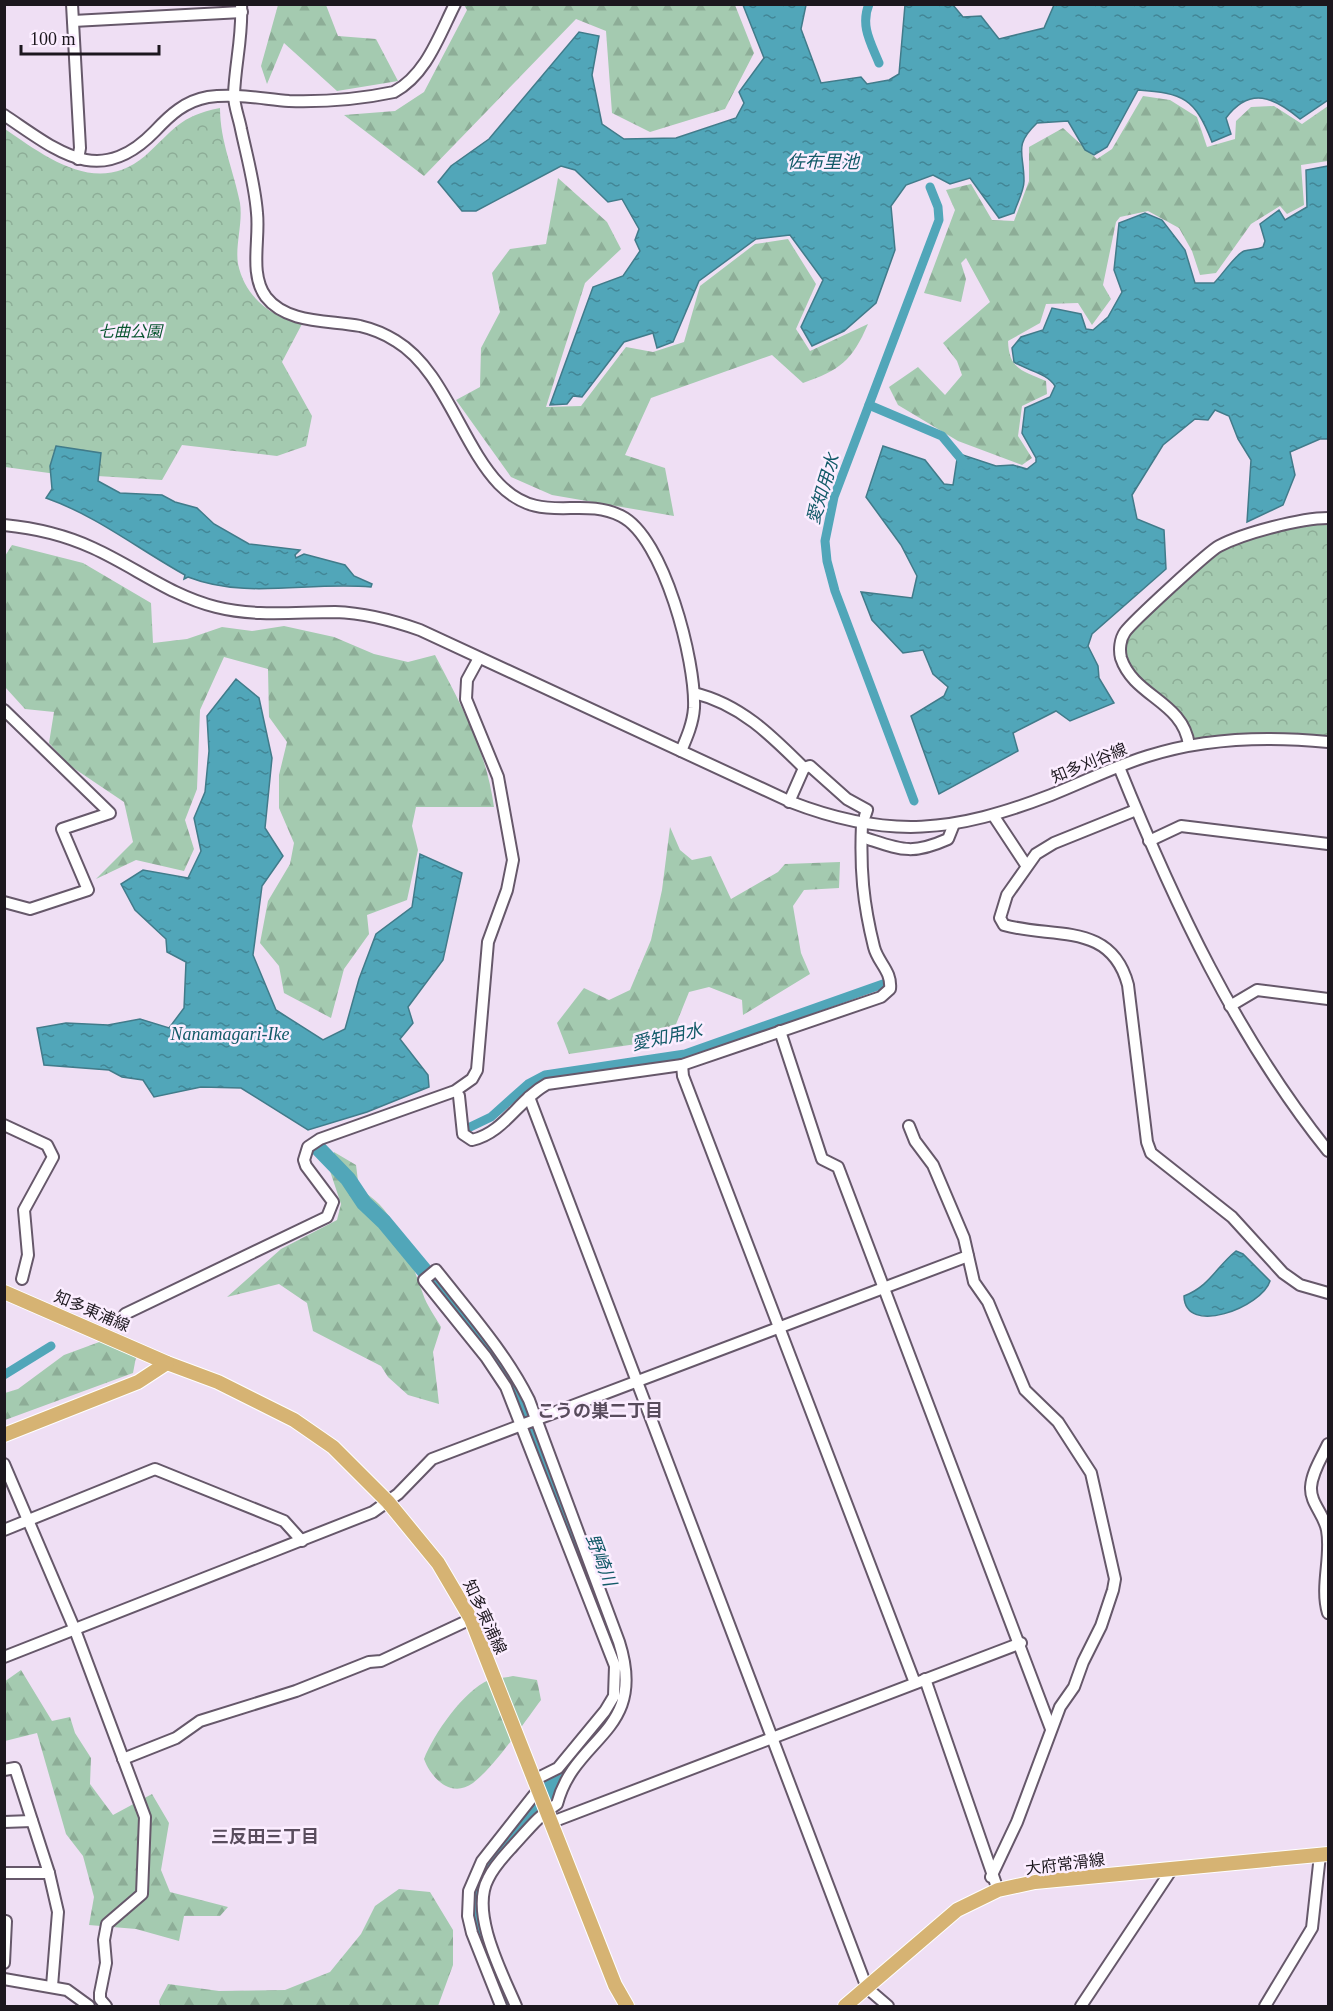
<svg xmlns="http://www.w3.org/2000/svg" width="1333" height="2011" viewBox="0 0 1333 2011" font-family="'Times New Roman','Noto Sans JP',serif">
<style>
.forest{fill:url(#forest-firs)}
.park{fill:url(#park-crowns)}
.water{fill:url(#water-ripples);stroke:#417b8a;stroke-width:1.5}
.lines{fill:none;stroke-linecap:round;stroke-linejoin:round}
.canal{stroke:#51a6b9;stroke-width:9}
.river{stroke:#51a6b9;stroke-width:16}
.minor-casing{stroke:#66586a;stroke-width:14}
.major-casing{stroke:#fff;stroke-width:16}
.minor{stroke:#fff;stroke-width:10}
.major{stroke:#d6b373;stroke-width:14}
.labels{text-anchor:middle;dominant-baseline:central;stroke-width:5;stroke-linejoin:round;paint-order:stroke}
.park-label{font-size:16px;font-style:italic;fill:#095530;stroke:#fbedff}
.street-label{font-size:16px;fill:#1c171e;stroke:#fbedff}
.water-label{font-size:18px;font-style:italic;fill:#125a68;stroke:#fbedff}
.neighbourhood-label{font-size:18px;font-weight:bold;fill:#594c5d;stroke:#fbedff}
</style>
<defs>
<pattern id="forest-firs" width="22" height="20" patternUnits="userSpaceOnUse" patternTransform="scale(1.5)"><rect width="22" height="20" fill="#a4cab0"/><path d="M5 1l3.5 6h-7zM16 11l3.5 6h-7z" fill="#8dad97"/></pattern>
<pattern id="park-crowns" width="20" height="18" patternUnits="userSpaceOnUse" patternTransform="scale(1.5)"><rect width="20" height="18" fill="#a4cab0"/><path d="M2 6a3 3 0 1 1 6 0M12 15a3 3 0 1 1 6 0" fill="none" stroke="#8dad97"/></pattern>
<pattern id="water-ripples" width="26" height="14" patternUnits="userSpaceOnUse" patternTransform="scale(1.5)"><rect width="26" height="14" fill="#51a6b9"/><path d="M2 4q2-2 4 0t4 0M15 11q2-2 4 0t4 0" fill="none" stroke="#428696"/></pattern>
</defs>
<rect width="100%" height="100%" fill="#efdff4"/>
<g class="forest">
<polygon points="278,5 326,5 338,36 376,39 398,81 337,91 284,43 267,84 261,66"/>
<polygon points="464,5 735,5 754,53 725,109 650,132 612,113 606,31 576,19 424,176 344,115 395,111 424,92 467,10"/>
<path d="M1143,96L1170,100L1197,117L1207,147L1235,139L1236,121L1251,107L1274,106L1302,124L1328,106V161L1301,165L1304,205L1287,214L1280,206L1251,224L1216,273L1200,275L1192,251L1179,228L1148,211L1120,217L1116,222L1103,285L1111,299L1092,325L1078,303L1046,304L1040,323L1008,341C1009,369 1022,371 1046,381L1047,394L1022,406L1018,436L1032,458L1022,465L958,441L898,405L889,387L918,367L945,395L962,375L957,361L943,343L990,302L966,258L961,263L966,279L961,302L924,293L955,210L946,190L971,184L992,220L1014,221L1029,181V147L1063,128L1097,159L1112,149Z"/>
<path d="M558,178L607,222L621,249L585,283L546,407L581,406L626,347L653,352L684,342L700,286L755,244L788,239L816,284L796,329L810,351L868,324C852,361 840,370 803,383L772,355L651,398L625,455L665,468L674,516L552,495L511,477L456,400L480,387L481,348L500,312L492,273L510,249L546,244Z"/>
<path d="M12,545L83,563L151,603L153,643L187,639L222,627L252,631L284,626L334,637L374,654L408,662L435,655C461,705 486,749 494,807H416L412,826L418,850L407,900L367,915L369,934L344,969L331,1018L284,993L279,966L260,943L268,901L290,864L294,843L279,808V775L287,742L269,717L268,669L224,657L200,710L197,789L185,820L194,849L184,871L136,860L96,879L133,842L124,802L69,765L49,743L54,712L25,709L5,687V556Z"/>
<polygon points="670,827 680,850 692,860 711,856 731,899 778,872 785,864 840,862 839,888 804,890 793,906 801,953 810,974 743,1015 742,1000 709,987 689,992 670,1039 569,1054 557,1023 584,988 609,1000 630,990 651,940 662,890"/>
<path d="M334,1152L356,1165L359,1189C398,1210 408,1255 423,1294C427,1306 435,1316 441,1327L433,1352L439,1404L408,1395L388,1377L381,1366L313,1331L307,1303L279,1284L227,1297L281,1249L337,1220L341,1204L330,1171Z"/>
<polygon points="102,1341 136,1357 133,1373 5,1420 5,1393 18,1389 64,1355"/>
<polygon points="21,1670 52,1721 70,1717 75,1733 91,1758 90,1784 113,1815 152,1794 169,1823 161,1870 170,1892 228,1907 220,1916 184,1916 179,1941 136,1929 89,1925 94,1897 83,1856 66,1834 37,1733 5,1741 4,1682"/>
<path d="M513,1676L537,1680L541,1700C523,1724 496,1765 473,1783C451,1799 431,1778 424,1759C433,1735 464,1690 489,1680C496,1678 505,1678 513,1676Z"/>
<polygon points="399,1889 430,1892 453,1930 453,1965 438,2006 160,2006 159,2001 168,1984 219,1991 285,1990 330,1972 361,1934 375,1906"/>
</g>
<g class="park">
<path d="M220,108C220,142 234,171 240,203C243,223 235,245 238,264C245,297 271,317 302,324L282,362L312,416L306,446L277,456L182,445L162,480L49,473L5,467V129C46,157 97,197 145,156C174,130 179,116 220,108Z"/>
<polygon points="1328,518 1328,742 1189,745 1188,735 1130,674 1121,643 1217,546"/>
</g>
<g class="water">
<path d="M743,5H806L801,29L821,83L861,77L867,84L889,80L899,74L905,5H953L963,17L981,16L999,39L1044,28L1054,5H1328V100L1300,119C1274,97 1250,86 1226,118L1231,134L1212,142C1195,98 1183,93 1138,90L1107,147L1094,155L1085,150L1068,121L1037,123C1013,146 1024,152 1024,181C1024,191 1017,203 1014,213L999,218L970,178L950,184L933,175L906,185L891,206L895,250L876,303L844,331L812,346L801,327L823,280L790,235L756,239L699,281L673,342L657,348L653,333L624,342L582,397L573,396L567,404L550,405L593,287L623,276L640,251L635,240L639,229L622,199L608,202L575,170L561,166L476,211H462L438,182L451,166L489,139L579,32L599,36L592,75L602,124L624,139L676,138L736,118L744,103L739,92L764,58Z"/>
<path d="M1328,166V439H1320L1290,452L1295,475L1283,505L1247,522L1251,460L1238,439L1229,416L1215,410L1208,420L1195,419L1163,445L1132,495L1137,519L1164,530L1166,569L1092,634L1088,646L1098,666L1099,678L1114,703L1070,721L1056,711L1013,733L1018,751L939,794L911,716L944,696L948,687L933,674L923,650L903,653L872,620L861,592L912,598L917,576L901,545L866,497L883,446L925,460L944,484L953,485L957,459L963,455L996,466L1013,465L1027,469L1036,462V458L1022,433L1025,408L1050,397L1055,386C1047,373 1028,371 1014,362L1012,348L1021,337L1043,330L1052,308L1081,314L1086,329L1093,330L1108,317L1122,292L1114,270L1119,223L1145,213L1162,220L1185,250L1195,283H1214C1222,275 1236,254 1244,251C1251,249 1257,250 1263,247L1265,241L1260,224L1279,210L1285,220L1307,207L1306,170Z"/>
<path d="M56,446L101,453L98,481L120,493L162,495L175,502L197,508L214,524L249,544L300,550L295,555L296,558L304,554L345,565L354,576L372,584L371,587C309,581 247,600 188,577L184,579L185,575C138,549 97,516 46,498L52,489L50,466Z"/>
<polygon points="236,679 259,698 272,758 265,828 283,856 262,886 253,955 276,1010 323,1040 345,1029 359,979 376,934 412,907 420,854 462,873 443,960 408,1007 413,1023 400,1039 428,1075 429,1087 367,1112 308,1130 241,1088 201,1087 154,1097 143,1080 122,1077 109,1070 44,1065 37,1028 66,1023 108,1025 140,1019 169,1028 184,1008 186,962 167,952 166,939 135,910 121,884 143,870 188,878 201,851 194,818 205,792 209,751 207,716"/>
<path d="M1236,1251L1243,1254L1270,1281C1262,1307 1185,1337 1184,1296C1210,1286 1216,1267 1236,1251Z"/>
</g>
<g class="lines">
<g class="canal">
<path d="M869,4C860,26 871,43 879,63"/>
<polyline points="869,405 942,436 967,466"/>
<polyline points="914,801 835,591 827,561 825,541 834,497 939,220 938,207 930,187"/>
<polyline points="466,1129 491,1117 528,1084 545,1075 685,1054 883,984"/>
<polyline points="4,1375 51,1346"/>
</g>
<path class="river" d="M319,1149L348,1179L364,1203L384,1222L471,1327L502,1367L520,1400L623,1674L619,1701L611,1714L487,1865C459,1911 491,1962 508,2006"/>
<defs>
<g id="minor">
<polyline points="72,4 80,148 78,159"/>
<path d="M241,4C243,35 235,64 234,95C234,106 239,118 241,129C247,157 255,185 257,213C260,240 249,274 266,297C287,324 329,320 360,326C373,329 385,334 396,341C444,370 461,444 499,484C541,527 579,495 621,516C664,537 696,662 694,708C693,723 687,737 681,751"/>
<polyline points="73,21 242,12"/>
<path d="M4,115C58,151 99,189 155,131C170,115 185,101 208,97C234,93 263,99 289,101C324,102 361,99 394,92C426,75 439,36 455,4"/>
<path d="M4,525C35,528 65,535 93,548C135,567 171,596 216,607C255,617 295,612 335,612C364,613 392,620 420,630L791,802C889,840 955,832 1051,795C1084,782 1115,766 1148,756C1207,737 1268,736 1328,742"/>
<path d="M694,693C740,704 771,735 804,768L810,766L847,799L867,810L865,816"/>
<polyline points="4,710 110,813 62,829 88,890 30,909 4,902"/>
<path d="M1189,745C1183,701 1134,697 1121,658C1119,650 1120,639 1125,632C1132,622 1209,551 1219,546C1244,533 1301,518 1328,518"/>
<path d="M1119,767C1174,903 1236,1036 1328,1151"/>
<polyline points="789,802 804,768"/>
<path d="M1136,810L1054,843L1036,854L1007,895L1000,918L1004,925C1053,939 1111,921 1128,985L1147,1142L1151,1153L1232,1217L1283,1273L1300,1285L1328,1293"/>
<polyline points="993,815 1026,865"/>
<path d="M862,837C900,849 910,856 948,839L954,824"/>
<polyline points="1149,841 1181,826 1328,844"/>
<polyline points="1230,1006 1257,990 1328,999"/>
<polyline points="780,1031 822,1159 838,1167 1051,1729"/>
<polyline points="682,1065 683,1076 915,1683"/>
<path d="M459,1096L463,1134L472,1140C504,1133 519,1099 547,1084L682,1065L881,997L890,989C892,971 878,963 874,947C863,903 860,869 862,824"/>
<polyline points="529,1097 867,1988 888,2006"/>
<polyline points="4,1125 47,1145 53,1157 24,1210 28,1255 22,1279"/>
<polyline points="909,1126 915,1141 933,1165 964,1238 974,1282 988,1302 1025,1390 1058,1422 1091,1473 1115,1579 1113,1590 1101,1626 1083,1662 1074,1687 1060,1707 1017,1822 991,1877"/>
<polyline points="125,1314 327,1217 333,1202 306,1166 304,1160 308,1147 320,1139 455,1091 472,1079 477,1070 488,942 507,890 513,860 498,777 466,699 467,680 479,658"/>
<path d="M1328,1444C1322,1457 1312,1472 1311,1487C1310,1503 1324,1514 1327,1530C1332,1557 1320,1586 1328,1613"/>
<polyline points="4,1464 75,1630 145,1817 142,1894 107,1924 104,1940 106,1963 100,1993 100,1999 106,2006"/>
<polyline points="4,1530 155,1469 284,1521 302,1541"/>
<polyline points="4,1657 373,1512 398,1494 432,1459 968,1256"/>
<polyline points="925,1679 998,1890"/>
<polyline points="123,1759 176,1738 200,1721 296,1691 369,1662 381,1661 471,1619"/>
<polyline points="4,1770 15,1768 49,1873 58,1912 52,1986"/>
<polyline points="4,1822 32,1821"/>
<polyline points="552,1822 1021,1643"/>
<polyline points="4,1873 49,1873"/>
<polyline points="4,1963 6,1921"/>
<polyline points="4,1979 67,1990 89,2006"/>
<polyline points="501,2006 472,1933 468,1916 469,1891 482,1861 538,1790"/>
<path d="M516,2006C502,1973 470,1913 488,1879C494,1866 504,1856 513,1846C527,1831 539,1815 557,1804C575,1735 648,1733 619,1642L529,1400C505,1352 469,1312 436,1270L424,1280L486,1357L506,1387L615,1666L614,1696L605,1711L558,1768L534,1780"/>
<polyline points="1081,2006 1172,1869"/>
<polyline points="1265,2006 1312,1928 1320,1855"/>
</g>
<g id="major">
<polyline points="4,1292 167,1363 218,1382 294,1420 333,1447 388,1502 438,1563 471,1619 615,1985 627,2006"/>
<polyline points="4,1435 138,1382 167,1363"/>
<polyline points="845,2006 957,1910 998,1890 1035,1882 1328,1854"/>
</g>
</defs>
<use href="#minor" class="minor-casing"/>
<use href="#major" class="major-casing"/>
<use href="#minor" class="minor"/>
<use href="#major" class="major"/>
</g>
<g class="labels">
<g class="park-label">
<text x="130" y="331">七曲公園</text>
</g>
<g class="street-label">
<text transform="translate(1089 763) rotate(-22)">知多刈谷線</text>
<text transform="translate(92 1311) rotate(23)">知多東浦線</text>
<text transform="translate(485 1617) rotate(65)">知多東浦線</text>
<text transform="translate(1065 1864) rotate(-7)">大府常滑線</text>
</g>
<g class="water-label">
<text x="823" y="162">佐布里池</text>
<text transform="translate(823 489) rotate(-73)">愛知用水</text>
<text x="230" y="1034">Nanamagari-Ike</text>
<text transform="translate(667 1037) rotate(-12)">愛知用水</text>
<text transform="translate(601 1560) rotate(69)">野崎川</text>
</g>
<g class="neighbourhood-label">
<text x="600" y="1411">こうの巣二丁目</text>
<text x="265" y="1837">三反田三丁目</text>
</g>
</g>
<rect width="1333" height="2011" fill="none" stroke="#1c171e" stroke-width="12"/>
<path d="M21 45v9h138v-9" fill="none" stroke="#1c171e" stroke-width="3"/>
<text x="30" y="45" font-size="18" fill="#1c171e" stroke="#fbedff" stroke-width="4.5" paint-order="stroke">100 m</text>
</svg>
